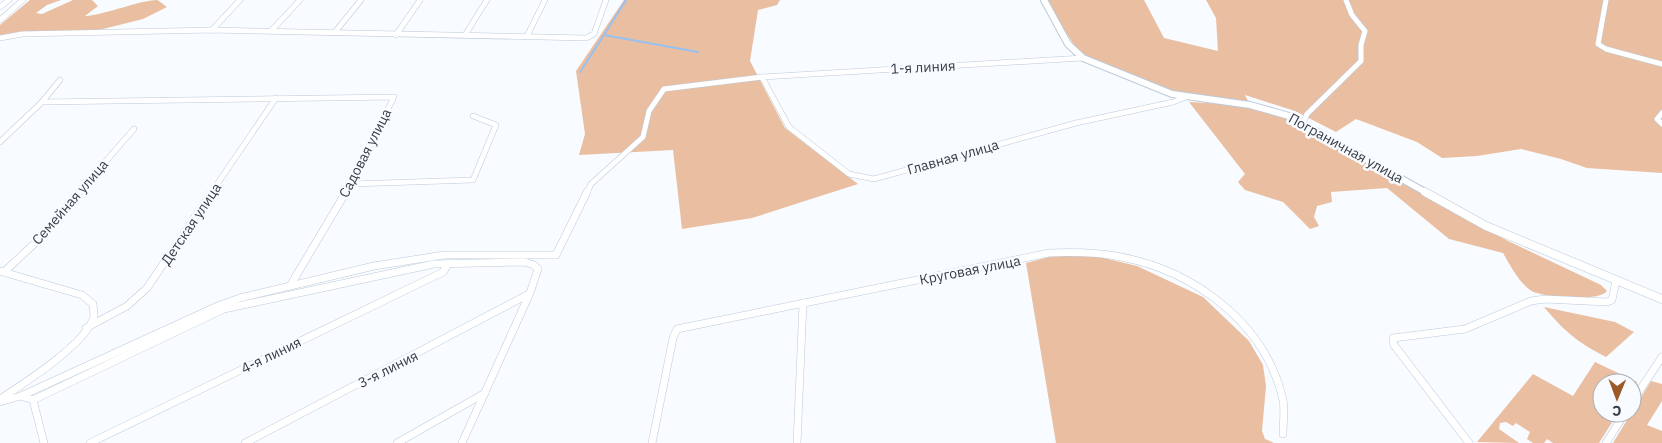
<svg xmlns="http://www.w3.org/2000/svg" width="1662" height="443" viewBox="0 0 1662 443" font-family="'IBM Plex Sans',sans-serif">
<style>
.green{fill:#eabea0}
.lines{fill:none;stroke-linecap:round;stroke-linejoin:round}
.stream{stroke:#98c0f1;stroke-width:2}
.minor-far1-casing{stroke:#bccada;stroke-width:6}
.minor-casing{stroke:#bccada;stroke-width:8}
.tertiary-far1-casing{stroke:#bccada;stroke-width:8}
.tertiary-casing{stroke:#bccada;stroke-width:9}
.minor-far1{stroke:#fff;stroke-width:5}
.minor{stroke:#fff;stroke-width:7}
.tertiary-far1{stroke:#fff;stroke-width:6}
.tertiary{stroke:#fff;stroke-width:8}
.labels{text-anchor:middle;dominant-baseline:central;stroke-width:5;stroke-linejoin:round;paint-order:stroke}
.street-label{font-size:14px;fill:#373d44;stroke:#f8fbff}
</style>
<rect width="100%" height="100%" fill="#f8fbff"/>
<g class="green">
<path d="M30,0H61L47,5L36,13L42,14L73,0H92L98,6L85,16C105,15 140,0 157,0C160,1 164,5 167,7L143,19L99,30L0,37V25Z"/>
<polygon points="624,0 780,0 777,5 758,10 750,61 785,128 858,184 752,218 682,229 673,150 579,155 585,134 576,71"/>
<polygon points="1044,0 1144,0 1164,38 1218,51 1216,18 1206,0 1662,0 1662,173 1587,168 1561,159 1521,149 1477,156 1442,158 1417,142 1356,119 1336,132 1295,111 1245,95 1250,105 1186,97 1083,58"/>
<path d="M1189,102L1242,105L1283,117L1508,241L1601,285L1607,291C1600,302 1541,298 1530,290C1518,281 1510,265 1503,253L1449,239L1387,188L1331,192L1332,202L1317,206L1314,217L1319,226L1310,229L1283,202L1245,190L1238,182L1245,174Z"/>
<polygon points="1087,254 1137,266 1203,297 1249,341 1263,365 1266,386 1262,431 1265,439 1274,443 1056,443 1026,263 1053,256"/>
<path d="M1544,307L1615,322L1634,332L1606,357C1577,342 1565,332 1544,307Z"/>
<polygon points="1595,362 1637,382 1632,391 1632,383 1602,383 1602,413 1618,413 1599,443 1553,443 1547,439 1544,443 1533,443 1527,439 1530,432 1516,423 1513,426 1506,422 1500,423 1499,429 1519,443 1477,442 1533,374 1573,396"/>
<polygon points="1651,381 1662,384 1662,401 1647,425 1662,431 1662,443 1613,443"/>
</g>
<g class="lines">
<g class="stream">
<polyline points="626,0 604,35 698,52"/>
<polyline points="580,72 604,35"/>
</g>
<defs>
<g id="minor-far1">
<polyline points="1606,0 1598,44 1606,49 1662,64"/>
<polyline points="0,7 9,0"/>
<polyline points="0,20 23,0"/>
<polyline points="212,30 240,0"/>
<polyline points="271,31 300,0"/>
<polyline points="335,32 361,0"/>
<polyline points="396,35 420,0"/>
<polyline points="465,35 487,0"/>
<polyline points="527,36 545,0"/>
<polyline points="0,38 22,34 212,30 586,38 594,34 606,0"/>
<polyline points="762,77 789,127 849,174 874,179 1076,123 1173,102 1186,97"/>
<polyline points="42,102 394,97 346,193"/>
<polyline points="1662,113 1657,119 1662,124"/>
<polyline points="1303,123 1307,114 1361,61 1361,45 1365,31 1352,15 1346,0"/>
<polyline points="0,142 42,102 60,80"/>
<polyline points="351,184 473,180 496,125 473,116"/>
<polyline points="78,193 134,129"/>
<polyline points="211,193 276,98"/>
<polyline points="587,193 591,184 643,137 649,111 664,89 762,77 1083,58"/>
</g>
<g id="minor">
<path d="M0,271L82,295L93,304C93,307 94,312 94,316C88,343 23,384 0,399"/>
<polyline points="4,272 34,244 79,192"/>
<polyline points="290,286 346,192"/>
<polyline points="86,328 127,306 147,288 212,192"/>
<polyline points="21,396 33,400 44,443"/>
<polyline points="33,400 224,309 434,264 525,262 534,265 538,269 530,293 462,443"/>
<polyline points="0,402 21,396 220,305 240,298 374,266 444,255 556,255 587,192"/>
<polyline points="1632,402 1662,357"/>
<polyline points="90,443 443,272 449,263"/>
<polyline points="245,443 529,294"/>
<polyline points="397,443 485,393"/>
<path d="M652,443L673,338L677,329L1049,253C1073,252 1097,252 1121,257C1195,271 1266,324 1283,400C1285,411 1283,423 1283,434"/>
<polyline points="797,443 803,303"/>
<polyline points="1469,443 1394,345 1393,338 1465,329 1531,301 1545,299 1607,302 1612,300 1616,281"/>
<polyline points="1606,443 1625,413"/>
</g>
<polyline id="tertiary-far1" points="1044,0 1068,44 1083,58 1172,94 1250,105 1289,116 1427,193"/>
<polyline id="tertiary" points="1425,192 1486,226 1662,299"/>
</defs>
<use href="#minor-far1" class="minor-far1-casing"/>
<use href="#minor" class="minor-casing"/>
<use href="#tertiary-far1" class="tertiary-far1-casing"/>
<use href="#tertiary" class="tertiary-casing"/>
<use href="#minor-far1" class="minor-far1"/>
<use href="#minor" class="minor"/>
<use href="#tertiary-far1" class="tertiary-far1"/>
<use href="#tertiary" class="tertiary"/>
</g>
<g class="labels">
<g class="street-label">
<text transform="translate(923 67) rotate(-3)">1-я линия</text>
<text transform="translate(1346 148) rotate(29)">Пограничная улица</text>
<text transform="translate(365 153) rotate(-63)">Садовая улица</text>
<text transform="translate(953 157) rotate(-16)">Главная улица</text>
<text transform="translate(70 202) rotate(-49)">Семейная улица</text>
<text transform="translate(191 224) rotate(-56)">Детская улица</text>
<text transform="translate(970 270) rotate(-11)">Круговая улица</text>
<text transform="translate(271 355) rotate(-26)">4-я линия</text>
<text transform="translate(388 369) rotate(-27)">3-я линия</text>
</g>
</g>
<g transform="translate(1617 398) rotate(181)"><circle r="24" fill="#f8fbff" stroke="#abafb4"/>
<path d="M0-4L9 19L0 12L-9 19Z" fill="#9c5a27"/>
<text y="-8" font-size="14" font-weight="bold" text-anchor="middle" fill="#373d44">С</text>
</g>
</svg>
